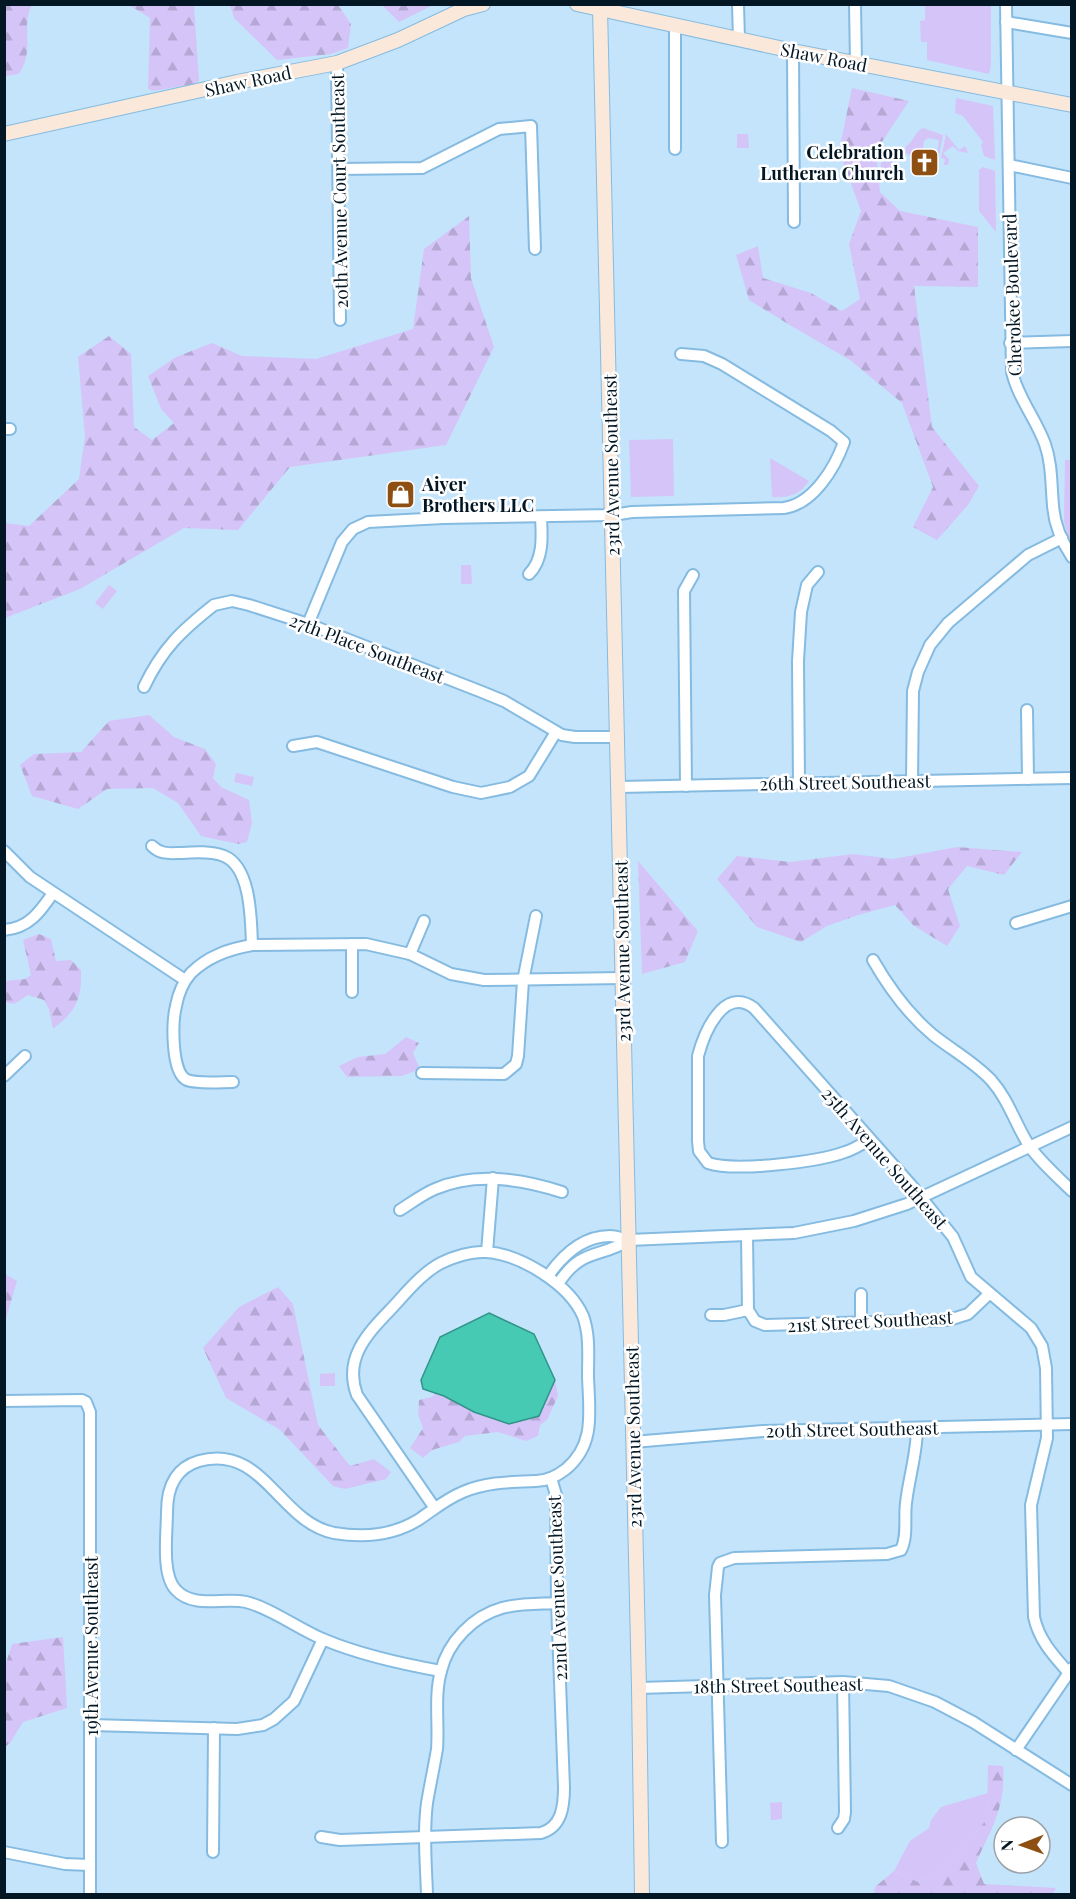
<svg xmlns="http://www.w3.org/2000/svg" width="1076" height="1899" viewBox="0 0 1076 1899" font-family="'Playfair Display',serif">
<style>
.green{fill:#d5c4f8}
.forest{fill:url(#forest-firs)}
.water{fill:#46cab4;stroke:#329488;stroke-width:1.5}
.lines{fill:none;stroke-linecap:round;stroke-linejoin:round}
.street-casing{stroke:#85bbe1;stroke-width:14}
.secondary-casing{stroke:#85bbe1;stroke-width:16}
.street{stroke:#fff;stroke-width:10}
.secondary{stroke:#fae8da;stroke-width:14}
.labels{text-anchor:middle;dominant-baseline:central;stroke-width:5;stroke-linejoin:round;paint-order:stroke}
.street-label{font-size:18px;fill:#021623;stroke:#fff}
.poi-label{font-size:18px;font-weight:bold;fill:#021623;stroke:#fff;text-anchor:end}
</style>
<defs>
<pattern id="forest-firs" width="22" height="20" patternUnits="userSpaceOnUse" patternTransform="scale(1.5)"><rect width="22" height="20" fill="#d5c4f8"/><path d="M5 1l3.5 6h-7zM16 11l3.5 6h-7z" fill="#b5a8d4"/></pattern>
</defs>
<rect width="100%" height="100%" fill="#c4e4fc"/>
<g class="green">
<polygon points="925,5 991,5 991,65 989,74 927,60 927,42 921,42 920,21 925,20"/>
<polygon points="956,98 993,106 995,160 984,156 981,145 983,142 963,116 955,113"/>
<path d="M923,128L943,135L939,156L937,155L939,140L928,138L924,141L922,152L916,151L913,157L905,153L906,146C914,142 914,132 923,128Z"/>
<polygon points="737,134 748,134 749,148 737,148"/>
<polygon points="946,134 959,150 965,146 968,153 958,151 953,146 943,153 949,159 948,165 944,165 945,159 941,158"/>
<polygon points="881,162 893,162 892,182 880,181"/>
<polygon points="983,167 995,171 996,232 979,211 979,170"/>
<polygon points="673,439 674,496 631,497 629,440"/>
<path d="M770,458L809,481C800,495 788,498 772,497Z"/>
<polygon points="1065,460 1071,460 1071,544 1064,522"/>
<polygon points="461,565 471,565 472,584 461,584"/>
<polygon points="109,585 117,591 103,609 95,603"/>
<polygon points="236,773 254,777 252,786 234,782"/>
<polygon points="335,1373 335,1386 320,1386 320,1374"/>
<polygon points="988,1793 987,1819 944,1870 918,1882 894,1871 910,1841 929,1828 931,1820 941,1807"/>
<polygon points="782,1802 782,1819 771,1820 770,1803"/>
</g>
<g class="forest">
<path d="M4,5H32C20,25 36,49 19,74L6,76Z"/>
<polygon points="129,5 194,5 199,81 194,84 153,91 148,89 150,18"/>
<polygon points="230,5 338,5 351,24 348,48 331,54 277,60 234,18"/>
<polygon points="382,5 433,5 399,22"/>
<polygon points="852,88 909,101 876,151 880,192 900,211 978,227 978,287 914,286 932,427 979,486 968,505 937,540 913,527 933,487 902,403 850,360 793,327 749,300 736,255 758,246 763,278 811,293 842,311 860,299 849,244 861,211 839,151"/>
<polygon points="469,216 471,278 494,347 446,445 290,467 238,530 184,528 80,589 5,618 5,523 29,526 79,479 85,436 78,357 109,336 131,354 134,427 152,440 174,423 161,409 148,376 176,357 212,343 242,356 316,359 413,329 424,249"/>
<polygon points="149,715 174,737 205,749 216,764 213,778 221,787 249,800 252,823 247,842 238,844 201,836 178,803 153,788 107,789 78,809 32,796 20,765 34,754 81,752 109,721"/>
<polygon points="957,847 1022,852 1004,875 967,866 948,889 960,926 947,946 913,925 895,905 858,915 827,926 801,942 757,927 717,879 737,856 790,862 853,854 893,859"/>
<polygon points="638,861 698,931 685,962 642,974"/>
<path d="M39,934L51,939L56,961L71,960L81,970C82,1000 76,1011 53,1029L49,1009L44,1000L28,995L14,1004L5,1002V981L25,979L31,975L23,940Z"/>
<polygon points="406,1037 419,1043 413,1053 420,1069 402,1076 347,1077 339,1066 358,1057 385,1054"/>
<polygon points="5,1274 17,1281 5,1322"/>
<polygon points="278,1287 293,1304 318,1425 350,1466 374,1459 391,1472 386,1479 345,1489 333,1486 280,1430 226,1398 203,1348 239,1307"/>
<polygon points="555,1380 558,1396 547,1420 540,1425 538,1436 526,1441 498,1432 465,1436 459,1442 432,1450 423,1458 410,1448 423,1428 418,1415 419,1400 432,1397 435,1393 539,1416"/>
<polygon points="63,1637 67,1708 23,1722 10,1743 5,1747 5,1666 12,1644"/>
<path d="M988,1765L1003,1766C1006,1807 992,1827 976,1863L984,1884L1056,1888L1053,1894H874L875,1887L894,1871L918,1882L944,1870L987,1819Z"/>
</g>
<polygon class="water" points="489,1313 534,1334 555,1380 539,1416 509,1424 474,1412 444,1396 423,1389 421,1380 440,1337"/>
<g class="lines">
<defs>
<g id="street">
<polyline points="738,4 739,40"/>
<polyline points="855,4 856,64"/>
<path d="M1006,4L1012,372C1018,398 1036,419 1045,444C1052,464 1051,484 1053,505C1054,523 1062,542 1072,557"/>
<polyline points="1006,22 1072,33"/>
<polyline points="675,26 675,149"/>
<polyline points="793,51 794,222"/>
<polyline points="337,63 340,320"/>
<polyline points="1009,165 1072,178"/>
<polyline points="339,169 422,168 499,129 531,126 535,249"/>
<polyline points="1010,343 1072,341"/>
<polyline points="4,429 10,429"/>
<path d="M529,574C544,559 542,536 541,517"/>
<path d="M308,624L342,542L353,529L368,522L443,518L613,515L632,512L784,508C813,504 835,468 844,442L831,431L722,364L704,356L681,354"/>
<path d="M144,687C162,649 181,631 214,605L232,601L249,605L308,624L482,692L504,701L562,735L575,737H618"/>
<polyline points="1027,710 1028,779"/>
<polyline points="293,746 317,742 453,787 481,793 510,787 529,776 556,732"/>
<polyline points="912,781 913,691 918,672 930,645 948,623 1028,555 1062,538"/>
<polyline points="799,783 798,661 801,612 807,585 818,572"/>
<polyline points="686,786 684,591 693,575"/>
<polyline points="619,787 1072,778"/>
<path d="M152,846C161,855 170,853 182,853C195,852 211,851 224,856C251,867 251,919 252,945"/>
<polyline points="4,851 30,877 185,980"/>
<polyline points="1016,923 1072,906"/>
<path d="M4,930C29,928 40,912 53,893"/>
<polyline points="410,954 424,921"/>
<path d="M873,960C889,988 908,1014 933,1035C952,1050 974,1062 991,1080C1008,1099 1015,1123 1028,1144C1039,1161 1057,1176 1072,1191"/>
<polyline points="352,992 352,944"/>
<polyline points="422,1073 504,1074 516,1064 518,1056 523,981 536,916"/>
<polyline points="4,1076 25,1056"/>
<path d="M233,1082C221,1082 196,1084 187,1080C171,1073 172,1022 176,1006C178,995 183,982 191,973C208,956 229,949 252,945L366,944L410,954L451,974L484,980L623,978"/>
<path d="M870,1139C862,1144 855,1149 845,1152C818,1162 735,1172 708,1163L699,1151L698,1141V1056C704,1033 724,985 754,1008L911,1185L953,1237L971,1277L1031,1328L1042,1346L1046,1368L1047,1438L1031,1505L1034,1617C1039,1640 1053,1655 1068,1672"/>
<path d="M400,1210C411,1203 423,1194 435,1189C476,1171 522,1179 562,1192"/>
<polyline points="747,1235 748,1310 755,1321 765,1325 949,1320 968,1314 989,1294"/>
<polyline points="487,1252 493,1178"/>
<path d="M548,1276C562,1256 583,1236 610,1236C616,1236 623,1239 629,1240L794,1233L854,1221L907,1204L1072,1127"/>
<path d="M558,1284C582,1247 599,1259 629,1240"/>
<polyline points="861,1294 861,1323"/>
<polyline points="711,1315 724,1315 748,1310"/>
<polyline points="4,1401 82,1400 86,1402 90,1412 90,1894"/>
<polyline points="633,1442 763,1431 1072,1424"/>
<path d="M434,1507L357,1395C343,1358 368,1333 392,1308C406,1293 422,1273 441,1263C453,1257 472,1251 486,1252C520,1254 569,1284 583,1316C590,1335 588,1356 588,1376C589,1411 596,1444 566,1469C557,1476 548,1481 536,1481C511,1482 486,1482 463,1492C446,1499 433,1510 418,1520C392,1536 364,1538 334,1533C279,1522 263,1443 199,1461C175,1468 167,1488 167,1512C167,1533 161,1575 176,1590C194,1609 223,1597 246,1602C271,1608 300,1630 325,1640C361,1655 402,1664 441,1671"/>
<polyline points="639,1688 843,1682 889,1686 935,1702 973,1722 1072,1785"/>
<polyline points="91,1725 237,1729 263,1725 274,1719 294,1701 323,1639"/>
<polyline points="1016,1750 1072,1668"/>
<polyline points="838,1828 844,1819 845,1812 843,1682"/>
<path d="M321,1837L340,1840L541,1833C562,1827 564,1806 564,1787L557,1603L556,1495L551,1478"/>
<path d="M722,1842L715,1595L718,1567L720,1563L734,1558L887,1554L901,1550C908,1536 904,1518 906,1503C909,1477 917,1453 917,1428"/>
<polyline points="4,1852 65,1864 89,1865"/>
<polyline points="213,1852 214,1728"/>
<path d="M427,1894C426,1864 423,1833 427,1803C430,1785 434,1767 437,1749C439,1723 434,1696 441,1671C448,1642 473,1616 502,1608C520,1603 539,1604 557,1603"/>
</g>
<g id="secondary">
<polyline points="577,4 793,51 1072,105"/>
<polyline points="600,8 639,1688 642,1894"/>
<polyline points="4,134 237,82 337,63 398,40 464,9 483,4"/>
</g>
</defs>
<use href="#street" class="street-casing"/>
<use href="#secondary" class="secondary-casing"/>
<use href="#street" class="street"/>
<use href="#secondary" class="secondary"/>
</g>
<defs>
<symbol id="church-square" viewBox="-11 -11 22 22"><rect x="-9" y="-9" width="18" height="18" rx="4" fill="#8d5012" stroke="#fff"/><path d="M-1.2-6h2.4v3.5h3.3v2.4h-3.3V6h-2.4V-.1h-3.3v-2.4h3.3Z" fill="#fff"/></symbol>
<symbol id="shop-square" viewBox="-11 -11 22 22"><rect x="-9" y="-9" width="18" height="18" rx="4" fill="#8d5012" stroke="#fff"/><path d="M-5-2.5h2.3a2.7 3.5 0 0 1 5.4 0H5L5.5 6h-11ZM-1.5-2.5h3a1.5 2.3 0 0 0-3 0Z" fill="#fff"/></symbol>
</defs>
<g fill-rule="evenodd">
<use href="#church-square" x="908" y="146" width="33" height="33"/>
<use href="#shop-square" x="384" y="478" width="33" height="33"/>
</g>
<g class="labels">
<g class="street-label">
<text transform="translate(824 57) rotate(11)">Shaw Road</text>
<text transform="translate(248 81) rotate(-12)">Shaw Road</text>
<text transform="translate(339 191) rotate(-91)">20th Avenue Court Southeast</text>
<text transform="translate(1012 295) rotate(-92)">Cherokee Boulevard</text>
<text transform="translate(611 465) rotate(-91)">23rd Avenue Southeast</text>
<text transform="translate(367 648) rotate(21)">27th Place Southeast</text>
<text transform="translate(845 782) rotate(-1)">26th Street Southeast</text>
<text transform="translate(622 951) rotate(-91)">23rd Avenue Southeast</text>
<text transform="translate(885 1158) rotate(49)">25th Avenue Southeast</text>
<text transform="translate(870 1321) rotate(-3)">21st Street Southeast</text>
<text transform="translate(852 1429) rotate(-1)">20th Street Southeast</text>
<text transform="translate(633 1437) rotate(-91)">23rd Avenue Southeast</text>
<text transform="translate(557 1588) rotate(-92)">22nd Avenue Southeast</text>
<text transform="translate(91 1646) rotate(-90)">19th Avenue Southeast</text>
<text transform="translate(778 1685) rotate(-1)">18th Street Southeast</text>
</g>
<g class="poi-label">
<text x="904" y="152">Celebration<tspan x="904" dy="21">Lutheran Church</tspan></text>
<text x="422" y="484" text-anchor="start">Aiyer<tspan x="422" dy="21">Brothers LLC</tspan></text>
</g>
</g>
<rect width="1076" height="1899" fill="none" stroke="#021623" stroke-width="12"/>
<g transform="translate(1022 1845) rotate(269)"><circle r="28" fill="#ffffff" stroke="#9aa2a7" stroke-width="1.5"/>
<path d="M0-4.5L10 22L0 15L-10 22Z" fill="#8d5012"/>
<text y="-9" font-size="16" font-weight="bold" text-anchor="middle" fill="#021623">N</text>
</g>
</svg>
